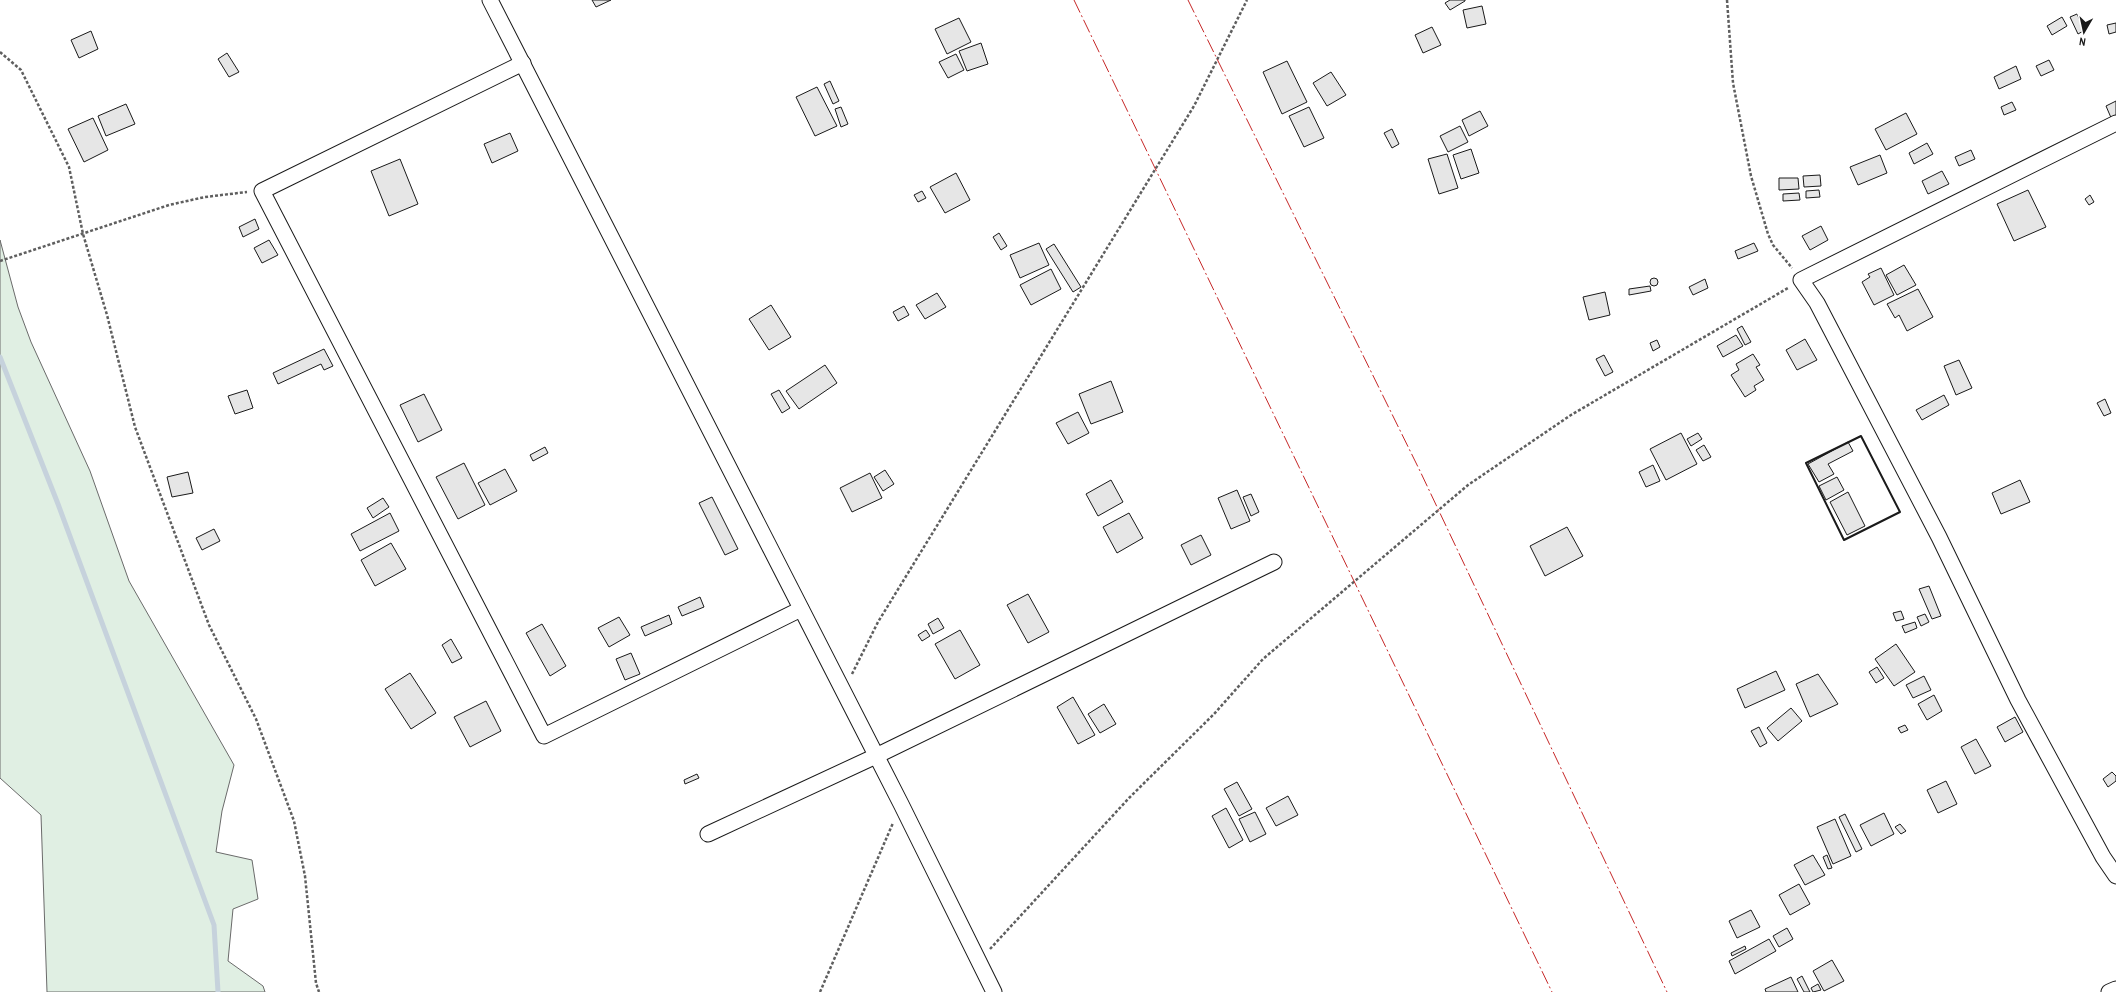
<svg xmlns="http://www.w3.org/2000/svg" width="2116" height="992" viewBox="0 0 2116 992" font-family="'Archivo Narrow',sans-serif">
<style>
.green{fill:#e0efe3;stroke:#6a6a6a}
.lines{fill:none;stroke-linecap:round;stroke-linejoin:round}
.stream{stroke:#c6d2dc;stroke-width:5}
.building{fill:#e6e6e6;stroke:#1a1a1a}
.minor-casing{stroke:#1a1a1a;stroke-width:17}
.path{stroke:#5f5f5f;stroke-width:2.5;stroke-dasharray:3 2;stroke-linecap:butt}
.minor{stroke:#fff;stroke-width:15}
.wall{stroke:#1a1a1a;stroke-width:2}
.power{stroke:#c62828;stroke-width:1;stroke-dasharray:14 3 2 3;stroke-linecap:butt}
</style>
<rect width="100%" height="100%" fill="#fff"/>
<polygon class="green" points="0,240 18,307 31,342 90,471 129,581 234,765 222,811 216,852 252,860 258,899 233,909 228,961 263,986 265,992 47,992 41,815 0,778"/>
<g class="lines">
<polyline class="stream" points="0,357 58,504 214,925 218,992"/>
</g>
<g class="building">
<polygon points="592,0 611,0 596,7"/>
<polygon points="1450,0 1465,0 1465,1 1450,10 1445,3"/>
<polygon points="1482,6 1486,24 1467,28 1463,10"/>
<polygon points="2077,14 2085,30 2078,34 2070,17"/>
<polygon points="2062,17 2067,26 2052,35 2047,26"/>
<polygon points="959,18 971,42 947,54 935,29"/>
<polygon points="2116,23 2116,32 2109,34 2107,25"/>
<polygon points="1432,27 1441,45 1423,53 1415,35"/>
<polygon points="91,31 98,49 79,58 71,40"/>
<polygon points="981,43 988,64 967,71 959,51"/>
<polygon points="227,53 239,72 229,77 218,59"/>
<polygon points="956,54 964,70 948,78 939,62"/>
<polygon points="2049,60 2054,70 2041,76 2036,66"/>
<polygon points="1287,61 1307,102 1282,114 1263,72"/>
<polygon points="2016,66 2021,79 1999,89 1994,77"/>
<polygon points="1331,72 1346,95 1327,106 1313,83"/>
<polygon points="830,81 839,101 833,104 824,84"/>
<polygon points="817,87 837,126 815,136 796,97"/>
<polygon points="2116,101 2116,118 2112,120 2106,106"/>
<polygon points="2012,102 2016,110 2004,115 2001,107"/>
<polygon points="126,104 135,124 106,136 98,116"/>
<polygon points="841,107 848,124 841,127 835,109"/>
<polygon points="1309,107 1324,138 1304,147 1289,116"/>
<polygon points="1480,111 1488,126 1469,136 1462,120"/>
<polygon points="1906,113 1917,134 1886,150 1875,129"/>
<polygon points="93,118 108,150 84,162 68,129"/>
<polygon points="1460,126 1468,142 1448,152 1440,136"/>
<polygon points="1392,129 1399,144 1392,148 1384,133"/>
<polygon points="510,133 518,151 492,163 484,144"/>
<polygon points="1927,143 1933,154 1914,164 1909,153"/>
<polygon points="1471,149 1479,173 1461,179 1453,155"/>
<polygon points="1971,150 1975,159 1959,166 1955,157"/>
<polygon points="1447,154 1458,188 1439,194 1428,159"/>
<polygon points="1880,155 1887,173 1858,185 1850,167"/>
<polygon points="400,159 418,204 389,216 371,171"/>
<polygon points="1942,171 1949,184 1928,194 1922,181"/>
<polygon points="956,173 970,200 945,213 930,187"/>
<polygon points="1820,175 1821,186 1804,187 1803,176"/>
<polygon points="1779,178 1798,178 1799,189 1779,190"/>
<polygon points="1819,190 1820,197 1806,198 1806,191"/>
<polygon points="2028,190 2046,227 2014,241 1997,204"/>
<polygon points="922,191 926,198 918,202 914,195"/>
<polygon points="1799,193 1800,200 1783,201 1783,194"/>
<polygon points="2090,195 2094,202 2089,205 2085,199"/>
<polygon points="255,219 259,229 243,237 239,227"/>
<polygon points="1821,226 1828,240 1810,250 1802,236"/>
<polygon points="999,233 1007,246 1001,250 993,237"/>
<polygon points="269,240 278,255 262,263 254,248"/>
<polygon points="1039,243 1049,265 1020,278 1010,255"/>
<polygon points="1754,243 1758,251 1738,259 1735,251"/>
<polygon points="1054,244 1081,287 1073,292 1046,249"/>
<polygon points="1904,265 1916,285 1897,295 1886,275"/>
<polygon points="1881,268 1894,295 1874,305 1862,282 1870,277 1868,274"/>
<polygon points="1051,269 1061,289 1031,305 1020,285"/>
<circle cx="1654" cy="282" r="4"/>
<polygon points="1705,279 1708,288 1693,295 1689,287"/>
<polygon points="1650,286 1651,291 1629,295 1629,289"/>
<polygon points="1918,289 1933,317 1907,331 1899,315 1895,318 1887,304"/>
<polygon points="1605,292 1610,315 1589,320 1583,297"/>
<polygon points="937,293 946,307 925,319 916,305"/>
<polygon points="771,305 791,337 769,350 749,319"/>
<polygon points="904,306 909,315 898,321 893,312"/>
<polygon points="1742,326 1751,342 1745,345 1737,329"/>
<polygon points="1736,335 1743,346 1723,357 1717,346"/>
<polygon points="1805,339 1817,360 1797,370 1786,350"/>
<polygon points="1657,340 1660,347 1653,351 1650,343"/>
<polygon points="324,349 333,366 324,370 321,364 278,384 273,373"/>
<polygon points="1753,354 1760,365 1756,367 1764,380 1754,386 1756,390 1745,397 1731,375 1739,370 1736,364"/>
<polygon points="1604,355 1613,372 1605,376 1596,359"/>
<polygon points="1959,360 1972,388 1956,395 1944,366"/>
<polygon points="825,365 837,383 799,409 786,391"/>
<polygon points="1111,381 1123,412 1091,424 1079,394"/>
<polygon points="247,390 253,408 235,414 228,396"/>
<polygon points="779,390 790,408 782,413 771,394"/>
<polygon points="424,394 442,430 418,442 400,405"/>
<polygon points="1944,395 1949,405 1922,420 1916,410"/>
<polygon points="2105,399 2111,413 2104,416 2097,403"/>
<polygon points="1078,412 1089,433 1068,444 1056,423"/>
<polygon points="1681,433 1697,464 1666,480 1650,449"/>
<polygon points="1698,433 1702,439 1691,446 1687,439"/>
<polygon points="1848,442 1853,451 1828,464 1834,474 1819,482 1808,464"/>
<polygon points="1704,445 1711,457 1703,461 1696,450"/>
<polygon points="545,447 548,453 533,461 530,455"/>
<polygon points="464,463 485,505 458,519 436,477"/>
<polygon points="1653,465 1660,481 1646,487 1639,472"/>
<polygon points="505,469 517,491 490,505 478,483"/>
<polygon points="885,470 894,484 883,491 874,477"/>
<polygon points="188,472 193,493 172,497 167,477"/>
<polygon points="870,473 882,498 852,512 840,488"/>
<polygon points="1837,477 1844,490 1826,500 1819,486"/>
<polygon points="1111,480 1123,502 1098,516 1086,494"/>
<polygon points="2020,480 2030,502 2001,514 1992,493"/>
<polygon points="1237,490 1250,521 1231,529 1218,498"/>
<polygon points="1848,492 1865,526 1847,535 1830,502"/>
<polygon points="1251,494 1259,512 1251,516 1243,497"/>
<polygon points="712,497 738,549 725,555 699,503"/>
<polygon points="383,498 389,507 373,518 367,508"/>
<polygon points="390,513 399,531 360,551 351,534"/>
<polygon points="1129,513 1143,538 1117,553 1103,527"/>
<polygon points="1567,527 1583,556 1545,576 1530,546"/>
<polygon points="214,529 220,541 202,550 196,538"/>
<polygon points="1201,535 1211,555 1191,565 1181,545"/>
<polygon points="391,543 406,569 375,586 361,560"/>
<polygon points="1929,586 1941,616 1932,619 1919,589"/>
<polygon points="1028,594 1049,632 1028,643 1007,605"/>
<polygon points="700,597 704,607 682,616 678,607"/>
<polygon points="1901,611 1904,619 1896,621 1893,613"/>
<polygon points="1925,614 1929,622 1921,626 1917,617"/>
<polygon points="669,615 672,624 645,636 641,627"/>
<polygon points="619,617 630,635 609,647 598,628"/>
<polygon points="938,618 944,628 933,634 928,624"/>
<polygon points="1915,622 1917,628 1905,633 1902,626"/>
<polygon points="542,624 566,666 550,676 526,633"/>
<polygon points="926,630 930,636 922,641 918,635"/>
<polygon points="960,630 980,665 955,679 935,644"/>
<polygon points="451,639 462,658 452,663 442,645"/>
<polygon points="1896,644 1915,672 1894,686 1875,659"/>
<polygon points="631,653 640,674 625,680 616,659"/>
<polygon points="1877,667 1884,678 1876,683 1869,672"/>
<polygon points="1776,671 1785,690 1745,708 1737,689"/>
<polygon points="410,673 436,713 411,729 385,689"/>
<polygon points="1818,674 1838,704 1810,717 1796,684"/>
<polygon points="1924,676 1931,690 1913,698 1906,685"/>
<polygon points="1934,695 1942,711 1927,720 1918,704"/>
<polygon points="1073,697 1095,735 1078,744 1057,707"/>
<polygon points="486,701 501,731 470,747 454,717"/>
<polygon points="1104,704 1116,724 1100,733 1088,714"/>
<polygon points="1791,708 1802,721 1778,741 1767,728"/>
<polygon points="2015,717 2023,732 2005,742 1997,727"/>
<polygon points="1905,725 1908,730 1901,733 1898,728"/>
<polygon points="1759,727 1767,743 1760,747 1751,731"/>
<polygon points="1976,739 1991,766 1975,774 1961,747"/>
<polygon points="2112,772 2116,776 2116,781 2108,787 2103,779"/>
<polygon points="697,774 699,778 685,784 684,780"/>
<polygon points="1946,781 1957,804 1938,813 1927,790"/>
<polygon points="1237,782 1252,809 1239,816 1224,789"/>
<polygon points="1288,796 1298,815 1276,826 1266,808"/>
<polygon points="1226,808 1243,840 1229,848 1212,816"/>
<polygon points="1255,812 1266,834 1250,842 1239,819"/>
<polygon points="1884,813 1894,834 1871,846 1860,825"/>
<polygon points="1845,814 1862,849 1856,852 1839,817"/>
<polygon points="1835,819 1851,856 1833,864 1817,827"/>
<polygon points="1900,824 1906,831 1901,834 1895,827"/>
<polygon points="1813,855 1825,875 1805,885 1794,865"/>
<polygon points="1827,855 1832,868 1828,869 1823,857"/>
<polygon points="1799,884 1810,904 1790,915 1779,895"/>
<polygon points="1751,910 1760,927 1737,938 1729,921"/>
<polygon points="1787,928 1793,939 1779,947 1773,936"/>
<polygon points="1769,939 1776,951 1735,974 1729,961"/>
<polygon points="1745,946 1746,949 1732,956 1731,953"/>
<polygon points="1832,960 1844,981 1824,991 1813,971"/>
<polygon points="1802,976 1810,992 1804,992 1797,979"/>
<polygon points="1791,977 1798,992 1766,992 1765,989"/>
<polygon points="1818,984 1821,990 1813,992 1811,988"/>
</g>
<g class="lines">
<defs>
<g id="minor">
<polyline points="490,0 901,804 994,992"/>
<polyline points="523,63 262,191 544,736 801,609"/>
<polyline points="2116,123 1801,280 1817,303 1939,537 2018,700 2103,857 2116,876"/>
<polyline points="708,834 876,756 1274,562"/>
<polyline points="2109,992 2116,989"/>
</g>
</defs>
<use href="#minor" class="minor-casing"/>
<g class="path">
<polyline points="1727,0 1733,83 1751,176 1768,234 1773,245 1792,268"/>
<polyline points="0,52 21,70 69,167 83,234 107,315 135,427 209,625 256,719 294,821 305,876 316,983 319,992"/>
<polyline points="0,261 169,205 205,197 247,192"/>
<polyline points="852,674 878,622 1194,106 1247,0"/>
<polyline points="990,949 1129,798 1214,714 1263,659 1468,485 1571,415 1788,288"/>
<polyline points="820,992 893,823"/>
</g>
<use href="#minor" class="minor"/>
<polygon class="wall" points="1861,436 1900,512 1844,540 1806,463"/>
<g class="power">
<polyline points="1074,0 1552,992"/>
<polyline points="1188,0 1420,471 1667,992"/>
</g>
</g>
<g transform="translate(2084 32) rotate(189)" stroke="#ffffff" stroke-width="3" paint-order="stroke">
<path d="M0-3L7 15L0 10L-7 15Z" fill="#1a1a1a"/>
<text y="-6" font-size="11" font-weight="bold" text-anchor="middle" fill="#1a1a1a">N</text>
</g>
</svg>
